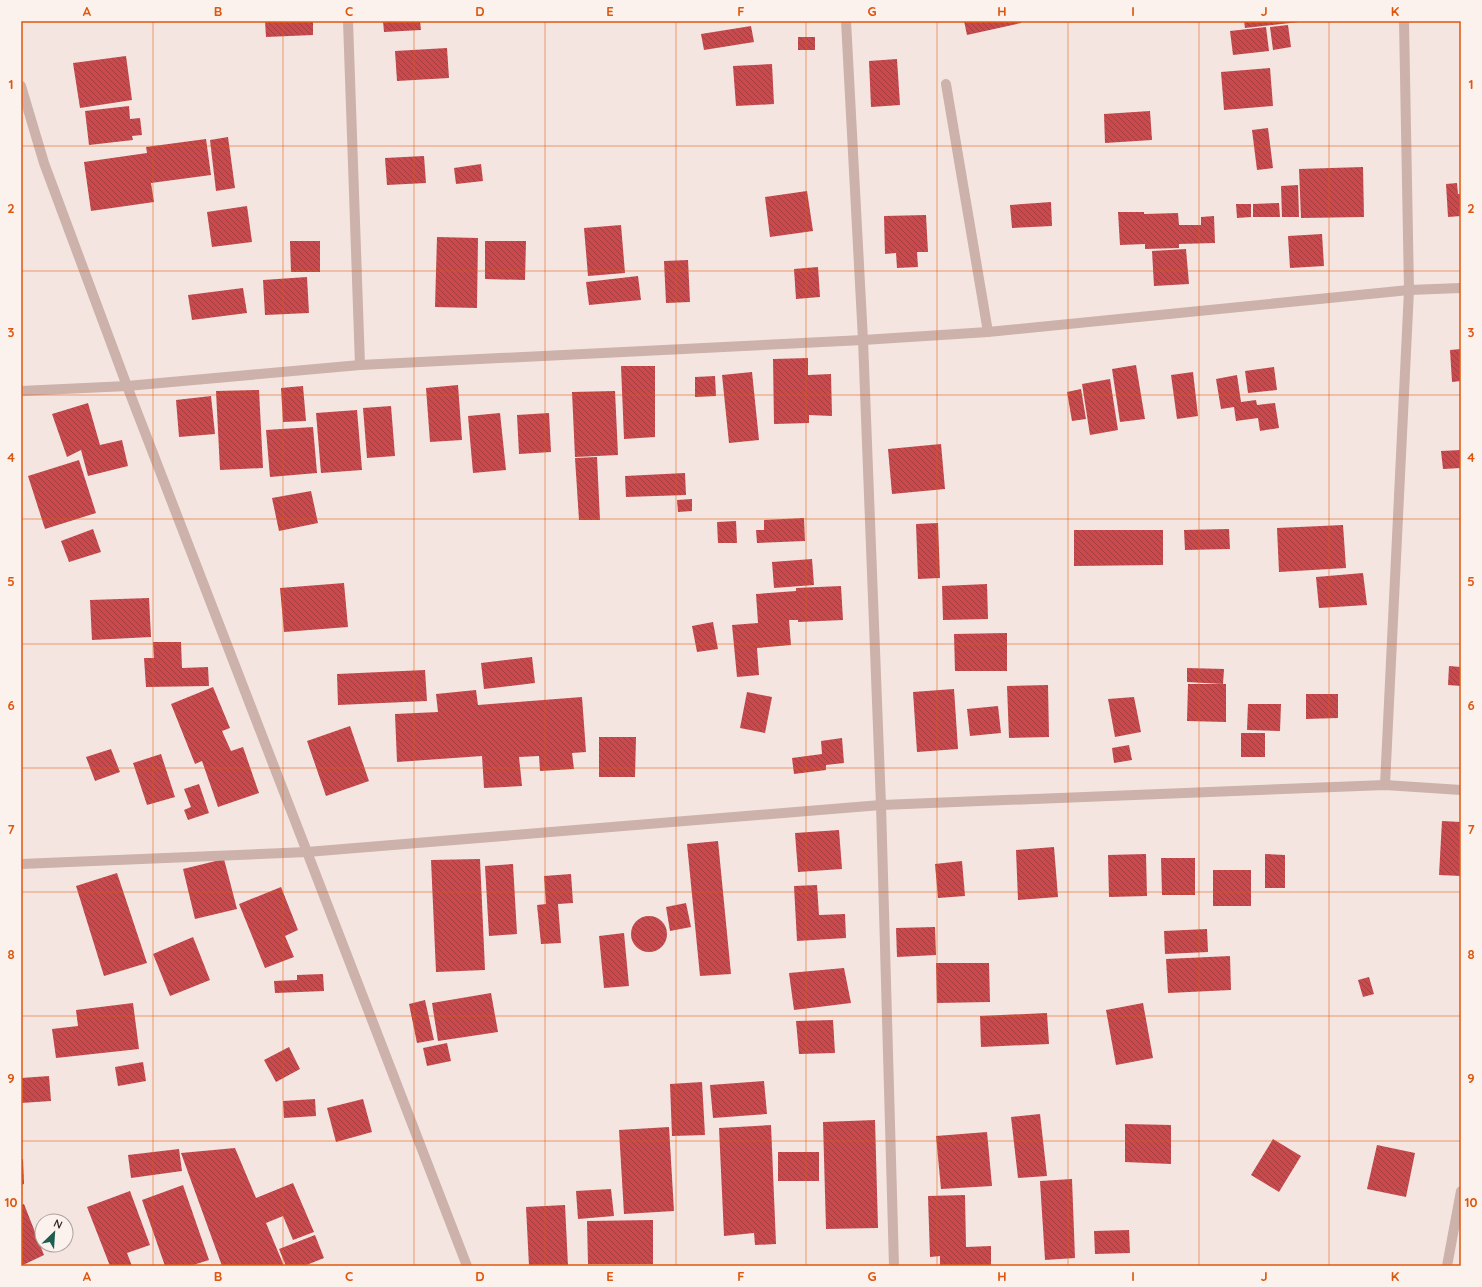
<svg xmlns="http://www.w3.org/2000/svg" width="1482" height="1287" viewBox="0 0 1482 1287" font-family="Quicksand,sans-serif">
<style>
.building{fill:url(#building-back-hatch)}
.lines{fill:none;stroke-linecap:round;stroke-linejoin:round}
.service{stroke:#cdb1ab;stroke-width:10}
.minor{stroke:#cdb1ab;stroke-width:10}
.grid{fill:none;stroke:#df570e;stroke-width:1;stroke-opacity:0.55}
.neatline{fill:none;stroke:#df570e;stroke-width:1.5}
.grid-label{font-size:13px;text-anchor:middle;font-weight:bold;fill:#df570e}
</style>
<defs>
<pattern id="building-back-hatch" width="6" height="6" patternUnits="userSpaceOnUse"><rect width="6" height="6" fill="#c9494d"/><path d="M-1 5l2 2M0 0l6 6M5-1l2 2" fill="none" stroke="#a43d40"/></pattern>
</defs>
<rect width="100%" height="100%" fill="#f4e5e0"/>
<g class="building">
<polygon points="265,21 313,21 313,35 266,37"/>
<polygon points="383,21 420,21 421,30 384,32"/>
<polygon points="964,21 1021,21 1021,23 967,35"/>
<polygon points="1244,21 1298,21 1299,22 1245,28"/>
<polygon points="1288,25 1291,47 1273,50 1270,27"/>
<polygon points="751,26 754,42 704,50 701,34"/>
<polygon points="1266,27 1269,51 1233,55 1230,31"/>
<rect x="798" y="37" width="17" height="13"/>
<polygon points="447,48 449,78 397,81 395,51"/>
<polygon points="126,56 132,100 80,108 73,63"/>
<polygon points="897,59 900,105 871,107 869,61"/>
<polygon points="772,64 774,104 736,106 733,66"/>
<polygon points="1270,68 1273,106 1224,110 1221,72"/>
<polygon points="129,106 130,119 140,118 142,135 132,136 133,140 89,145 85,111"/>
<polygon points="1150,111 1152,140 1105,143 1104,114"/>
<polygon points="1268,128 1273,168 1257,170 1252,130"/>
<polygon points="228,137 235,188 216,191 210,140"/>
<polygon points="206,139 211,175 151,183 154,202 91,211 84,162 147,153 146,147"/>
<polygon points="424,156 426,183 387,185 385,158"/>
<polygon points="481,164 483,181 456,184 454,168"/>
<polygon points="1363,167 1364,217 1301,218 1299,169"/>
<polygon points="1457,183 1458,194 1461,194 1461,216 1448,217 1446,184"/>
<polygon points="1298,185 1299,217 1282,217 1281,186"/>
<polygon points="807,191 813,231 770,237 765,197"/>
<polygon points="1051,202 1052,226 1012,228 1010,205"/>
<polygon points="1279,203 1280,217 1253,217 1253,204"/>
<polygon points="1236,204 1251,204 1251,217 1237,218"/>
<polygon points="247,206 252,242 212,247 207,212"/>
<polygon points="1118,212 1144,212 1144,214 1178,213 1179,225 1201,225 1201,217 1214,216 1215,243 1179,244 1179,248 1145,249 1145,244 1120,245"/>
<polygon points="926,215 928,252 917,252 918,267 897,268 896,253 885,254 884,216"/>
<polygon points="621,225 625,273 588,276 584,228"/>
<polygon points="1322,234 1324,266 1290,268 1288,236"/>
<polygon points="437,237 478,238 477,308 435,307"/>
<polygon points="290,241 320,241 320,272 291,272"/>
<polygon points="485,241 526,241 525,280 485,279"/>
<polygon points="1186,249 1189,284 1154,286 1152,251"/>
<polygon points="688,260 690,302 666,303 664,261"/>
<polygon points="818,267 820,297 796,299 794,269"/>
<polygon points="638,276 641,300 589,305 586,282"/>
<polygon points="307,277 309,313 265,315 263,280"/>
<polygon points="243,288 247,313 192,320 188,295"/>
<polygon points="1461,349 1461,381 1452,382 1450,350"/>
<polygon points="808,358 808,375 831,374 832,416 809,415 809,423 774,424 773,359"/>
<polygon points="1136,365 1145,419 1120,422 1112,369"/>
<polygon points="621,366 655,366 655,437 624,439"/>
<polygon points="1274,367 1277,390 1248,393 1245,371"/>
<polygon points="752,372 759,440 729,443 722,375"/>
<polygon points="1193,372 1198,416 1177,419 1171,375"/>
<polygon points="1237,375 1241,402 1256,400 1257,405 1275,403 1279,428 1260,431 1258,418 1236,421 1234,407 1221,409 1216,379"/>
<polygon points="715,376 716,396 695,397 695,377"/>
<polygon points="1110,379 1118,430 1090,435 1082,384"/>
<polygon points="458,385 462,440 430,442 426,388"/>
<polygon points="303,386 306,421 283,422 281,388"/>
<polygon points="1081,389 1086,419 1072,421 1067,392"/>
<polygon points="259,390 263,468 220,470 216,391"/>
<polygon points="615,391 618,455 575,457 572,392"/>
<polygon points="211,396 215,434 179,437 176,400"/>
<polygon points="88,403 100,445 122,440 128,466 88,476 81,450 67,457 52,414"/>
<polygon points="391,406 395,456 367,458 363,408"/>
<polygon points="357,410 362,470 321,473 316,413"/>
<polygon points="500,413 506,470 473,473 468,416"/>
<polygon points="549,413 551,452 519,454 517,415"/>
<polygon points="313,427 317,473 270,477 266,430"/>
<polygon points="941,444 945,489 892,494 888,449"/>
<polygon points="1461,450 1461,468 1443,469 1441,451"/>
<polygon points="597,457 600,520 579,520 575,458"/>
<polygon points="79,460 96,513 45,529 28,476"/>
<polygon points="685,473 686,495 626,497 625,476"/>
<polygon points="311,491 318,523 279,531 272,498"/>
<polygon points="692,499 692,511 678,512 677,500"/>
<polygon points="804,518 805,541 757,543 756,530 764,530 764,520"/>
<polygon points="736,521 737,543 718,543 717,522"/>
<polygon points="938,523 940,578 918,579 916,524"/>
<polygon points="1343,525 1346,568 1279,572 1277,528"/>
<polygon points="93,529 101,552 69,562 61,541"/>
<polygon points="1229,529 1230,549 1185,550 1184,530"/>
<polygon points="1074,530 1163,530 1163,565 1074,566"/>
<polygon points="812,559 814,585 774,588 772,562"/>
<polygon points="1363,573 1367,605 1319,608 1316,577"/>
<polygon points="344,583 348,627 284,632 280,588"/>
<polygon points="987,584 988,619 943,620 942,586"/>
<polygon points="841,586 843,620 798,622 798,620 789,620 791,645 757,648 759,675 737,677 732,625 758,623 756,594 796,591 796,588"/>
<polygon points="149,598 151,637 92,640 90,600"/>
<polygon points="713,622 718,649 697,652 692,626"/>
<polygon points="1007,633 1007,671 955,671 954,634"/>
<polygon points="153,642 181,642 182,668 208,667 209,686 146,687 144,658 154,658"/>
<polygon points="532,657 535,683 484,689 481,663"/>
<polygon points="1449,666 1461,667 1461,686 1448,685"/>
<polygon points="1187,668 1224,669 1223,684 1187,682"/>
<polygon points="425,670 427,701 338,705 337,674"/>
<polygon points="1188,684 1226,684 1226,722 1187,721"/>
<polygon points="1048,685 1049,737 1009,738 1007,686"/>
<polygon points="213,687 230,728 222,731 231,751 243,747 259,793 218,807 202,761 195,764 171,704"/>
<polygon points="954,689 958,749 917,752 913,692"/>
<polygon points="476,690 478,705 582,697 586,752 572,753 574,769 540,771 539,756 519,757 522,786 484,788 482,756 397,762 395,714 438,712 436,694"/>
<polygon points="747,692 772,697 765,733 740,728"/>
<polygon points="1306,694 1338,694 1338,718 1306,719"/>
<polygon points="1134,697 1141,732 1115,737 1108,699"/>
<polygon points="1248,704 1281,704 1280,731 1247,730"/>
<polygon points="998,706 1001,733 970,736 967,709"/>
<polygon points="350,726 369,781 326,796 307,741"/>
<rect x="1241" y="733" width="24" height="24"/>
<polygon points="599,737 636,737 635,777 599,777"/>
<polygon points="842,738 844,763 826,765 826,770 794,774 792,758 822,754 821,741"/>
<polygon points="1129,745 1132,760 1114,763 1112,748"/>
<polygon points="111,749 120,772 95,781 86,757"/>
<polygon points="161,754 175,797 147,805 133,763"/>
<polygon points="199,784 209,813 188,820 184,810 191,807 184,789"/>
<polygon points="1442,821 1461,822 1461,876 1439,875"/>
<polygon points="839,830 842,869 798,872 795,833"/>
<polygon points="718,841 731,974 700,976 687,844"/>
<polygon points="1054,847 1058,897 1018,900 1016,850"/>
<polygon points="1146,854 1147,896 1109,897 1108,855"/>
<polygon points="1265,854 1285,855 1285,888 1265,888"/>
<polygon points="1161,858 1195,858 1195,895 1162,895"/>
<polygon points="224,859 237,909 195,919 183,869"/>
<polygon points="480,859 485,970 436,972 431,860"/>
<polygon points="962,861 965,896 938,898 935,864"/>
<polygon points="513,864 517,934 489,936 485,866"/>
<rect x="1213" y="870" width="38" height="36"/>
<polygon points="117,873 147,963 104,976 76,886"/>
<polygon points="571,874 573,903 558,904 561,943 541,944 537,905 546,904 544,876"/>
<polygon points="817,885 819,915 845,914 846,938 797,941 794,886"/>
<polygon points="281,887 298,930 285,936 294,957 265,968 239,904"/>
<polygon points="686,903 691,927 670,931 666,907"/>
<circle cx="649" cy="934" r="18"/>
<polygon points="935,927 936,955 897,957 896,928"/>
<polygon points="1207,929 1208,952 1165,954 1164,931"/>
<polygon points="624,933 629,986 604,988 599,936"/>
<polygon points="193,937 210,980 170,996 153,954"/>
<polygon points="1230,956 1231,990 1168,993 1166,959"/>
<polygon points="936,963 989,963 990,1002 937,1003"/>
<polygon points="844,968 851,1003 794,1010 789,973"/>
<polygon points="323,974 324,991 275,993 274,981 297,980 297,975"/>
<polygon points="1369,977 1374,994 1363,997 1358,980"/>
<polygon points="491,993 498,1032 438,1041 432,1003"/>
<polygon points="425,1000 434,1040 417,1043 409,1004"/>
<polygon points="133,1003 139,1049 56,1058 52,1029 78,1026 76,1010"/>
<polygon points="1143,1003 1153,1058 1116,1065 1106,1010"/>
<polygon points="1047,1013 1049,1044 981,1047 980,1016"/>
<polygon points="833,1020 835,1053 799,1054 796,1021"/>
<polygon points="447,1043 451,1061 427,1066 423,1048"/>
<polygon points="289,1047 300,1069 276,1082 264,1060"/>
<polygon points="143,1062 146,1081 118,1086 115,1067"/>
<polygon points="49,1076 51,1101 21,1103 21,1078"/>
<polygon points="764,1081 767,1114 713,1118 710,1085"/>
<polygon points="702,1082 705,1135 672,1136 670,1084"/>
<polygon points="315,1099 316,1116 284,1118 283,1101"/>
<polygon points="363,1099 372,1132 336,1142 327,1108"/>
<polygon points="1040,1114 1047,1176 1018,1178 1011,1117"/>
<polygon points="875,1120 878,1228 826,1229 823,1122"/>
<polygon points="1125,1124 1171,1125 1171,1164 1125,1162"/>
<polygon points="771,1125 776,1244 755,1245 754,1233 724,1236 719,1128"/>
<polygon points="669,1127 674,1211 624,1214 619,1130"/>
<polygon points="987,1132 992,1186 941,1189 936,1136"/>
<polygon points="1273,1139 1301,1156 1279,1192 1251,1175"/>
<polygon points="1377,1145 1415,1153 1406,1197 1367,1189"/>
<polygon points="235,1148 256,1198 293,1183 314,1232 293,1240 283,1216 266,1223 284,1266 222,1266 181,1153"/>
<polygon points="179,1149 182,1171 131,1178 128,1155"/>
<rect x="778" y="1152" width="41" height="29"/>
<polygon points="21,1159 23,1159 24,1184 21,1185"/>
<polygon points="1072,1179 1075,1258 1045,1260 1040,1181"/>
<polygon points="183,1185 209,1260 190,1266 165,1266 142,1200"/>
<polygon points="611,1189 614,1216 578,1219 576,1191"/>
<polygon points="130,1191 150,1245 127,1253 132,1266 110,1266 87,1207"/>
<polygon points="965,1195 966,1247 991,1246 991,1266 940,1266 940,1256 930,1257 928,1196"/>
<polygon points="24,1204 44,1255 21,1266 21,1205"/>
<polygon points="565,1205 568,1266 529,1266 526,1207"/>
<polygon points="653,1220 653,1264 588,1264 587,1221"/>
<polygon points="1129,1230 1130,1253 1095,1254 1094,1231"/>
<polygon points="315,1235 324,1258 304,1266 286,1266 279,1249"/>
</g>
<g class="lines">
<polyline class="service" points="946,84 988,332"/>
<g class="minor">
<polyline points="348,21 360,365"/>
<polyline points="846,21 863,340 881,805 894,1266"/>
<polyline points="21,86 44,163 127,386 467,1266"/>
<polyline points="21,391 127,386 360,365 863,340 988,332 1409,290 1461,288"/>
<polyline points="1385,785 1409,290 1404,21"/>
<polyline points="21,864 307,852 881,805 1385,785 1461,790"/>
<polyline points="1447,1266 1461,1191"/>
</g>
</g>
<path class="grid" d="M153,21V1266M283,21V1266M414,21V1266M545,21V1266M676,21V1266M806,21V1266M937,21V1266M1068,21V1266M1199,21V1266M1329,21V1266M21,146H1461M21,271H1461M21,395H1461M21,519H1461M21,644H1461M21,768H1461M21,892H1461M21,1016H1461M21,1141H1461"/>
<rect width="1482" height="1287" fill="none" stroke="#fbf1ed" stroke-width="44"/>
<g transform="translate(54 1233) rotate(25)"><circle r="19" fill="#fbf1ed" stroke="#aea29f"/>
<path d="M0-3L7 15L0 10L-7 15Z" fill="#1e5e50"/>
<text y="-6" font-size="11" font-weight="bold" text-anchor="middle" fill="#3b2b2a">N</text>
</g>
<rect x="22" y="22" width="1438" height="1243" class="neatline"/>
<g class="grid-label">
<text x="87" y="16">A</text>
<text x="218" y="16">B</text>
<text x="349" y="16">C</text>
<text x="480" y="16">D</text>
<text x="610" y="16">E</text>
<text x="741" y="16">F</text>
<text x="872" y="16">G</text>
<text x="1002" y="16">H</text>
<text x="1133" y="16">I</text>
<text x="1264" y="16">J</text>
<text x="1395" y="16">K</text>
<text x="11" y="89">1</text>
<text x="1471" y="89">1</text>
<text x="11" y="213">2</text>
<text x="1471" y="213">2</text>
<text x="11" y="337">3</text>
<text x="1471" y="337">3</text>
<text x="11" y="462">4</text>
<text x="1471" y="462">4</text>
<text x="11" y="586">5</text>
<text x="1471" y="586">5</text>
<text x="11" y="710">6</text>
<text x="1471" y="710">6</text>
<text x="11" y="834">7</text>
<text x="1471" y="834">7</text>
<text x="11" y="959">8</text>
<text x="1471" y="959">8</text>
<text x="11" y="1083">9</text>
<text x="1471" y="1083">9</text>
<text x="11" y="1207">10</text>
<text x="1471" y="1207">10</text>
<text x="87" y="1281">A</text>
<text x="218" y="1281">B</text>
<text x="349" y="1281">C</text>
<text x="480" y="1281">D</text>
<text x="610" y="1281">E</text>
<text x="741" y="1281">F</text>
<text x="872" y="1281">G</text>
<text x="1002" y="1281">H</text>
<text x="1133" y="1281">I</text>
<text x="1264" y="1281">J</text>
<text x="1395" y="1281">K</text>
</g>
</svg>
